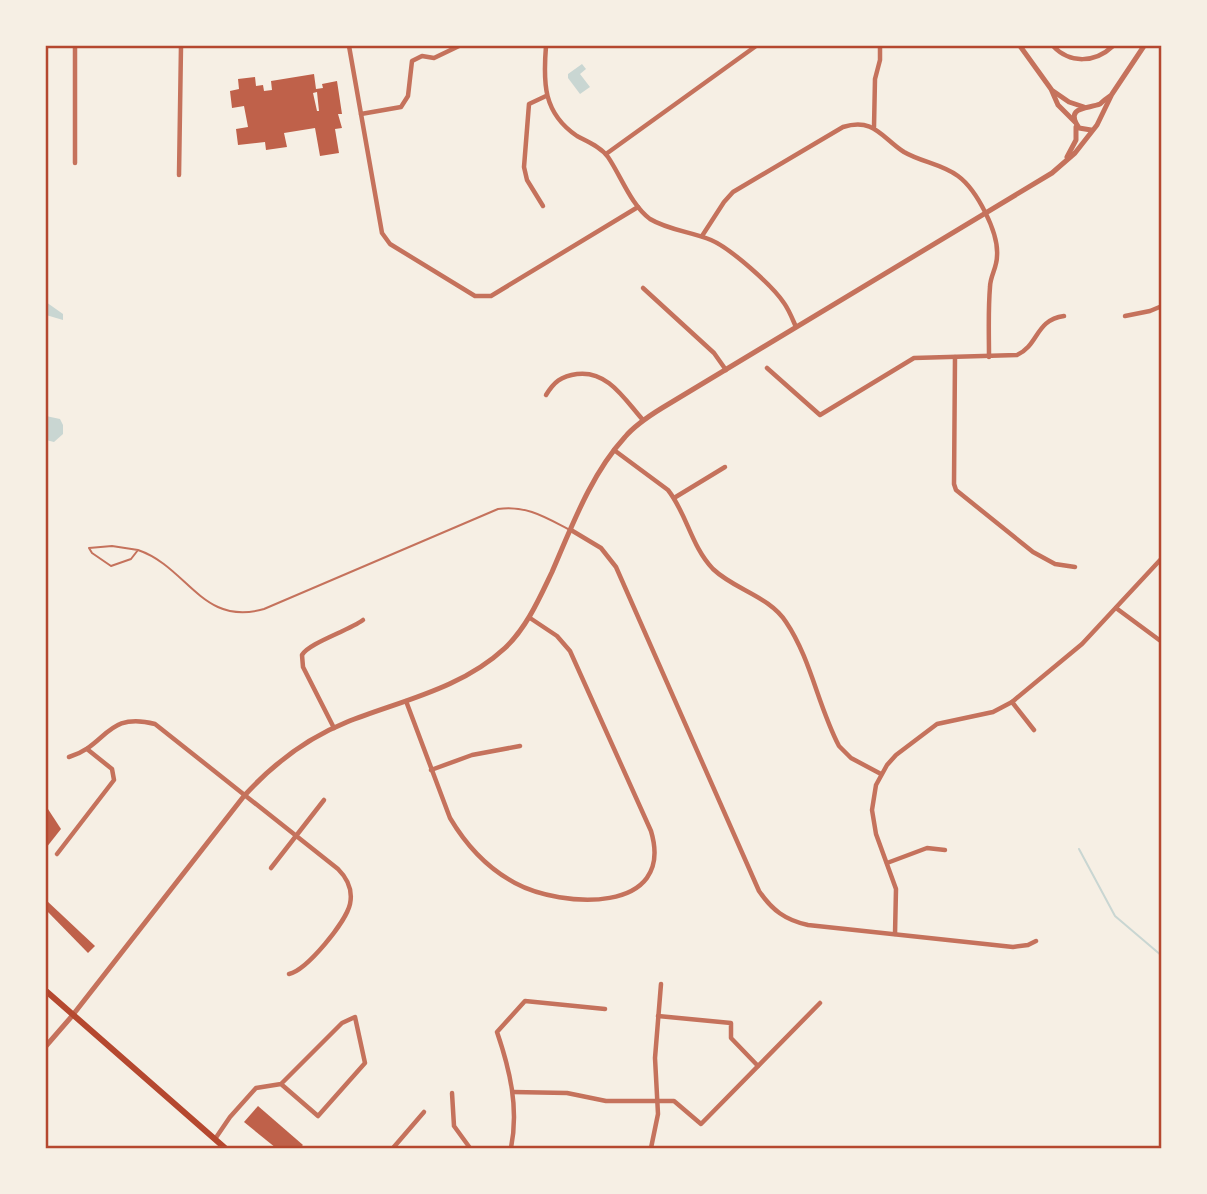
<svg xmlns="http://www.w3.org/2000/svg" width="1207" height="1194" viewBox="0 0 1207 1194" font-family="'Nunito Sans',sans-serif">
<style>
.water{fill:#c9d6d2}
.lines{fill:none;stroke-linecap:round;stroke-linejoin:round}
.stream{stroke:#c9d6d2;stroke-width:2}
.building{fill:#bf614a;fill-rule:evenodd}
.service{stroke:#c5725c;stroke-width:2}
.minor{stroke:#c5725c;stroke-width:4.5}
.tertiary{stroke:#c5725c;stroke-width:5}
.primary{stroke:#b5482f;stroke-width:6}
.neatline{fill:none;stroke:#b5482f;stroke-width:2.5}
</style>
<rect width="100%" height="100%" fill="#f6efe4"/>
<g class="water">
<polygon points="582,64 586,69 580,74 590,87 580,94 568,78 568,74"/>
<polygon points="46,302 63,314 63,320 46,315"/>
<polygon points="46,416 60,419 63,425 63,434 54,442 46,440"/>
</g>
<g class="lines">
<polyline class="stream" points="1079,849 1115,916 1162,956"/>
</g>
<g class="building">
<path d="M314,74L316,89L323,88L322,84L337,81L342,114H338L342,128L335,129L339,153L320,156L315,128L284,133L287,147L266,150L265,142L238,145L236,129L248,127L244,106L232,108L230,91L239,89L238,79L255,77L256,86L263,85L264,91L272,90L271,81ZM317,92L319,111H317L313,93Z"/>
<polygon points="46,806 61,829 46,848"/>
<polygon points="46,900 95,946 88,953 46,910"/>
<polygon points="258,1106 303,1145 300,1148 276,1148 244,1122"/>
</g>
<g class="lines">
<path class="service" d="M138,550L112,546L89,548L92,553L111,566L131,559L138,550C188,567 202,627 264,609L498,509C526,505 545,517 570,530"/>
<g class="minor">
<polyline points="75,46 75,163"/>
<polyline points="349,46 382,233 390,244 475,296 491,296 638,207"/>
<path d="M546,46C543,83 543,113 577,136C588,142 601,147 608,157C621,176 631,205 650,219C668,230 692,232 711,240C730,248 772,285 784,303C789,310 792,318 796,327"/>
<path d="M1053,46C1070,64 1095,63 1113,46"/>
<polyline points="361,114 401,107 408,96 412,61 422,56 434,58 459,46"/>
<polyline points="874,127 875,79 880,60 880,46"/>
<polyline points="606,154 756,46"/>
<polyline points="179,175 181,46"/>
<polyline points="543,206 527,180 524,167 529,104 546,96"/>
<path d="M702,236L724,202L733,192L843,127C874,117 882,138 904,152C921,162 942,164 958,176C977,190 999,233 997,256C997,268 990,276 990,287C988,310 989,334 989,357"/>
<polyline points="643,288 714,353 726,370"/>
<polyline points="1125,316 1150,311 1162,306"/>
<polyline points="955,357 954,484 956,490 1033,552 1055,564 1075,567"/>
<path d="M767,368L820,415L914,358L1017,355C1039,345 1035,320 1064,316"/>
<path d="M546,395C554,382 561,376 577,374C608,370 625,400 643,420"/>
<path d="M614,450L668,490C687,514 691,546 713,569C735,590 769,596 786,622C811,659 818,706 839,746L851,758L881,774"/>
<polyline points="674,498 725,467"/>
<path d="M571,530L601,548L616,567L759,891C772,910 785,920 808,925L1013,947L1028,945L1036,941"/>
<polyline points="1116,608 1162,642"/>
<path d="M406,701L450,818C466,845 487,868 515,883C561,908 676,915 651,831L570,651L557,636L530,618"/>
<polyline points="1012,702 1034,730"/>
<path d="M334,728L303,667L302,655C309,643 348,631 363,620"/>
<path d="M69,757C107,746 106,711 155,724L338,869C348,879 353,890 350,904C346,922 307,970 289,974"/>
<polyline points="431,770 472,755 520,746"/>
<polyline points="57,854 114,780 112,769 87,749"/>
<polyline points="887,863 927,848 945,850"/>
<polyline points="271,868 324,800"/>
<polyline points="895,934 896,889 876,834 872,810 876,785 887,765 896,755 937,724 993,712 1012,702 1082,644 1162,558"/>
<polyline points="658,1016 731,1023 731,1038 758,1066"/>
<polyline points="513,1092 567,1093 606,1101 674,1101 701,1124 820,1003"/>
<polyline points="452,1093 454,1126 470,1148"/>
<polyline points="215,1139 230,1117 256,1088 281,1084 342,1023 355,1017 365,1063 318,1116 281,1084"/>
<polyline points="393,1148 424,1112"/>
<path d="M511,1148C519,1108 510,1070 497,1032L525,1001L605,1009"/>
<polyline points="651,1148 658,1114 655,1058 661,984"/>
</g>
<g class="tertiary">
<polyline points="1020,46 1051,89 1058,105 1075,122"/>
<polyline points="1053,91 1069,102 1084,107"/>
<path d="M1091,130L1079,128C1064,106 1088,109 1100,104C1102,102 1107,98 1110,96"/>
<polyline points="1067,157 1076,140 1076,127"/>
<path d="M46,1046L72,1016L244,796C273,764 307,738 347,722C400,701 461,689 505,648C527,627 539,599 552,572C572,526 591,474 625,437C635,425 649,416 662,408L1052,173L1075,153L1097,125L1112,94L1144,46"/>
</g>
<polyline class="primary" points="46,991 225,1148"/>
</g>
<rect width="1207" height="1194" fill="none" stroke="#f6efe4" stroke-width="94"/>
<rect x="47" y="47" width="1113" height="1100" class="neatline"/>
</svg>
